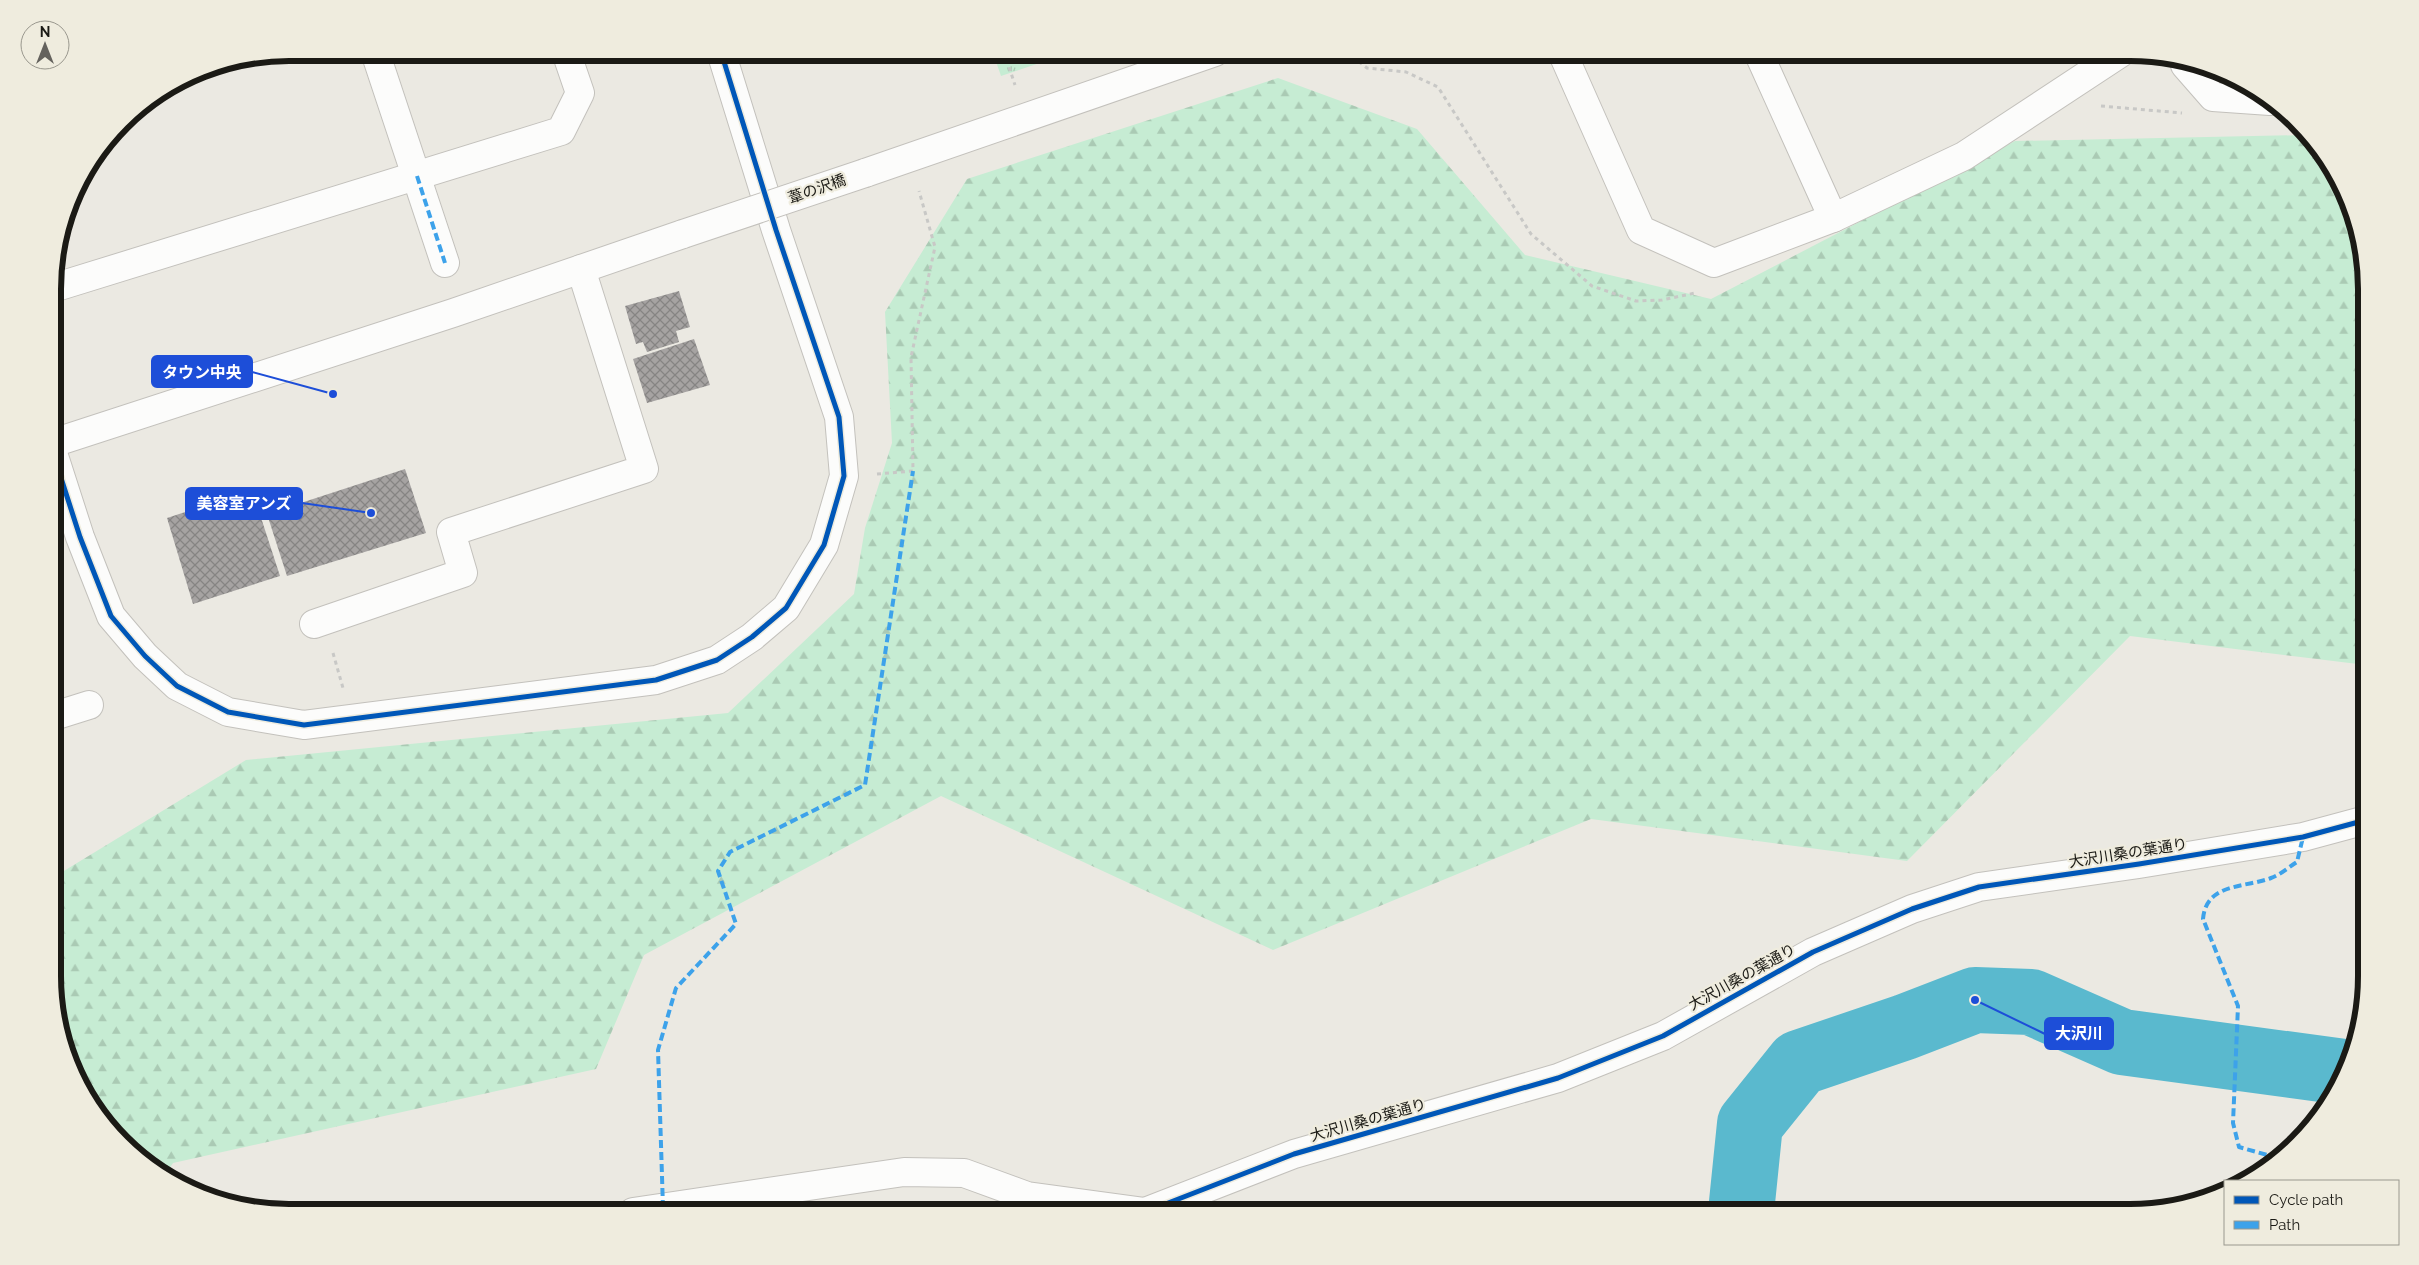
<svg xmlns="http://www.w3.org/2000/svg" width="2419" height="1265" viewBox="0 0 2419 1265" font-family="Raleway,'Noto Sans JP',sans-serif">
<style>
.forest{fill:url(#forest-firs)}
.park{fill:url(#park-tufts)}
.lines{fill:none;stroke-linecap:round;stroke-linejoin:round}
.river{stroke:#5ab9ce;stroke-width:66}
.building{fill:url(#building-cross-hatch)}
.minor-casing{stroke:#c3c1bc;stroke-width:30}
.path{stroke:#c8c8c6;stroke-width:3;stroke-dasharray:4 4;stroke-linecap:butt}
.minor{stroke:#fcfcfb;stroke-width:28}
.minor-bridge-casing{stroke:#c3c1bc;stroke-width:30;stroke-linecap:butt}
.minor-bridge{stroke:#fcfcfb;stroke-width:28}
.quiet{stroke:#3da2ea;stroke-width:4;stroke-dasharray:8 4;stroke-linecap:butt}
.cycleway-casing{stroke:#efecde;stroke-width:8}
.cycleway{stroke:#0057b8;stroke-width:5}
.labels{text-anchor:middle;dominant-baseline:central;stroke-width:4.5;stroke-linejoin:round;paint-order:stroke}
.street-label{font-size:15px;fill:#1b1a15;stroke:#efecde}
.rim{fill:none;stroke:#1b1a15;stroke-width:6}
.leader{fill:none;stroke:#1d4ed8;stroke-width:2}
.callout-dot{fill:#1d4ed8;stroke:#efecde;stroke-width:2}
.callout{fill:#1d4ed8;stroke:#1d4ed8;stroke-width:2}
.callout-label{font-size:16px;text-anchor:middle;font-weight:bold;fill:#fff}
</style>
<defs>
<pattern id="forest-firs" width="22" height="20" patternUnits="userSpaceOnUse" patternTransform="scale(1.25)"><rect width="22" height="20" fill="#c6ecd3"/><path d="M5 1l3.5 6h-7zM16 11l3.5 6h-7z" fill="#aacab4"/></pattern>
<pattern id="park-tufts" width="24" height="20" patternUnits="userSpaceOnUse" patternTransform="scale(1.25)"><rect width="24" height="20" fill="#c6ecd3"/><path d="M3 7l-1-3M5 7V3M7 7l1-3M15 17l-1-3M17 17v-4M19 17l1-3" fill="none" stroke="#aacab4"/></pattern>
<pattern id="building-cross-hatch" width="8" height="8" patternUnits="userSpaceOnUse" patternTransform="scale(1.25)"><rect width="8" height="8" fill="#a6a3a2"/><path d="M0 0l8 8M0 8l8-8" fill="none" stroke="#868483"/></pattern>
</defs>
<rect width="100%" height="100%" fill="#ebe9e2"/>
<polygon class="forest" points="1278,78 1417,129 1525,255 1711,299 2015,141 2306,135 2326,158 2365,259 2366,665 2130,636 1907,861 1591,819 1273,950 941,796 644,955 596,1069 173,1163 165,1175 134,1154 93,1107 55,1007 54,877 246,760 728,713 854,594 865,528 892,443 885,312 967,179"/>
<polygon class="park" points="993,53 1069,53 1001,76"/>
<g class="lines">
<polyline class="river" points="1741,1212 1750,1124 1799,1063 1905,1027 1975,1000 2031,1002 2122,1042 2344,1072"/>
</g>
<g class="building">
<polygon points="1023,52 1054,52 1054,53 1026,62"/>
<polygon points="679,291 690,327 676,331 679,342 647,352 643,342 636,344 625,306"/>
<polygon points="694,339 710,385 647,403 633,359"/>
<polygon points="405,469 426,533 287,576 267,514"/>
<polygon points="252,490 280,576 193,604 167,518"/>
</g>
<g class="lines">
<defs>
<g id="minor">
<polyline points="375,52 445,263"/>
<polyline points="1562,52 1641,230 1714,263 1833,218 1964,156 2122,52"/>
<polyline points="1758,52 1833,218"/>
<polyline points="2185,65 2213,97 2270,101"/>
<polyline points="865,173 1215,52"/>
<polyline points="53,288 561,131 580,93 566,52"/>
<polyline points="53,443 453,313 683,234"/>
<polyline points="53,453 80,537 111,616 145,656 177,686 228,712 304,725 656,680 717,660 752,637 786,608 824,545 844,476 839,417 776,230 721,52"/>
<polyline points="314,624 463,573 451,532 644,469 581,269"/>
<polyline points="54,716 89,705"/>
<polyline points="633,1212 904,1172 964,1173 1027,1196 1145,1212"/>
<polyline points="1145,1212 1294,1154 1558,1078 1663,1036 1813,952 1912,909 1979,887 2139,864 2303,837 2366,820"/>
</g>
</defs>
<use href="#minor" class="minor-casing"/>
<g class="path">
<polyline points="1004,52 1015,85"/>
<polyline points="1346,52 1367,68 1406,72 1438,87 1531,234 1592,286 1636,301 1662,300 1695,293"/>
<polyline points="2101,106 2182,113"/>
<polyline points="877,474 913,471 911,357 935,247 919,191"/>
<polyline points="333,653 343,688"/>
</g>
<use href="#minor" class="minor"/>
<defs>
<polyline id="minor-bridge" points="683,234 865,173"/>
</defs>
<use href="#minor-bridge" class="minor-bridge-casing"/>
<use href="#minor-bridge" class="minor-bridge"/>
<g class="quiet">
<polyline points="417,176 445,263"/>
<path d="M2278,1158L2239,1147L2233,1123L2238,1006L2203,919C2206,883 2244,888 2271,878C2280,875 2289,867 2297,862L2303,837"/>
<polyline points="663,1208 658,1050 676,988 736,924 718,871 730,852 865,785 913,471"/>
</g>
<defs>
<g id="cycleway">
<polyline points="53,453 80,537 111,616 145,656 177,686 228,712 304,725 656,680 717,660 752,637 786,608 824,545 844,476 839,417 776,230 721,52"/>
<polyline points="1145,1212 1294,1154 1558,1078 1663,1036 1813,952 1912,909 1979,887 2139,864 2303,837 2366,820"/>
</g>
</defs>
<use href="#cycleway" class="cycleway-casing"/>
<use href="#cycleway" class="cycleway"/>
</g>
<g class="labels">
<g class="street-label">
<text transform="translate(817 189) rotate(-19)">葦の沢橋</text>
<text transform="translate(2128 853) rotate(-9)">大沢川桑の葉通り</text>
<text transform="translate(1742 977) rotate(-29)">大沢川桑の葉通り</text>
<text transform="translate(1368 1120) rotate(-16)">大沢川桑の葉通り</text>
</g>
</g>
<path d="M0 0H2419V1265H0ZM289 61H2130A228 228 0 0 1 2358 289V976A228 228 0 0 1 2130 1204H289A228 228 0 0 1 61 976V289A228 228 0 0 1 289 61Z" fill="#efecde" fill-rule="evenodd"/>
<path class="rim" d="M289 61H2130A228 228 0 0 1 2358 289V976A228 228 0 0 1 2130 1204H289A228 228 0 0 1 61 976V289A228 228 0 0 1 289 61Z"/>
<path class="leader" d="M333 394L252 372M371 513L302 503M1975 1000L2045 1034"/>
<g class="callout-dot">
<circle cx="333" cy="394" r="5"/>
<circle cx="371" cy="513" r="5"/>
<circle cx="1975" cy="1000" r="5"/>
</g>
<g class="callout">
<rect x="152" y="356" width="100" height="31" rx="5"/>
<rect x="186" y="488" width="116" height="31" rx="5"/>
<rect x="2045" y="1018" width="68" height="31" rx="5"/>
</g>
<g class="callout-label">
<text x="202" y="378">タウン中央</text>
<text x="244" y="509">美容室アンズ</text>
<text x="2079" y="1039">大沢川</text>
</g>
<rect x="2224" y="1180" width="175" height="65" fill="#efecde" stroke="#9a988e"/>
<rect x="2234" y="1196" width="25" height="8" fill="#0057b8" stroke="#9a988e"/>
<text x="2269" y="1205" font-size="15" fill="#1b1a15">Cycle path</text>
<rect x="2234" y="1221" width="25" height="8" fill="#3da2ea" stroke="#9a988e"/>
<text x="2269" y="1230" font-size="15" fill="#1b1a15">Path</text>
<g transform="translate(45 45)"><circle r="24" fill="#efecde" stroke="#9a988e"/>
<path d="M0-4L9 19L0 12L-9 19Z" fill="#64625d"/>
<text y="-8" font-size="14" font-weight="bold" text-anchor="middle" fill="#1b1a15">N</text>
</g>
</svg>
